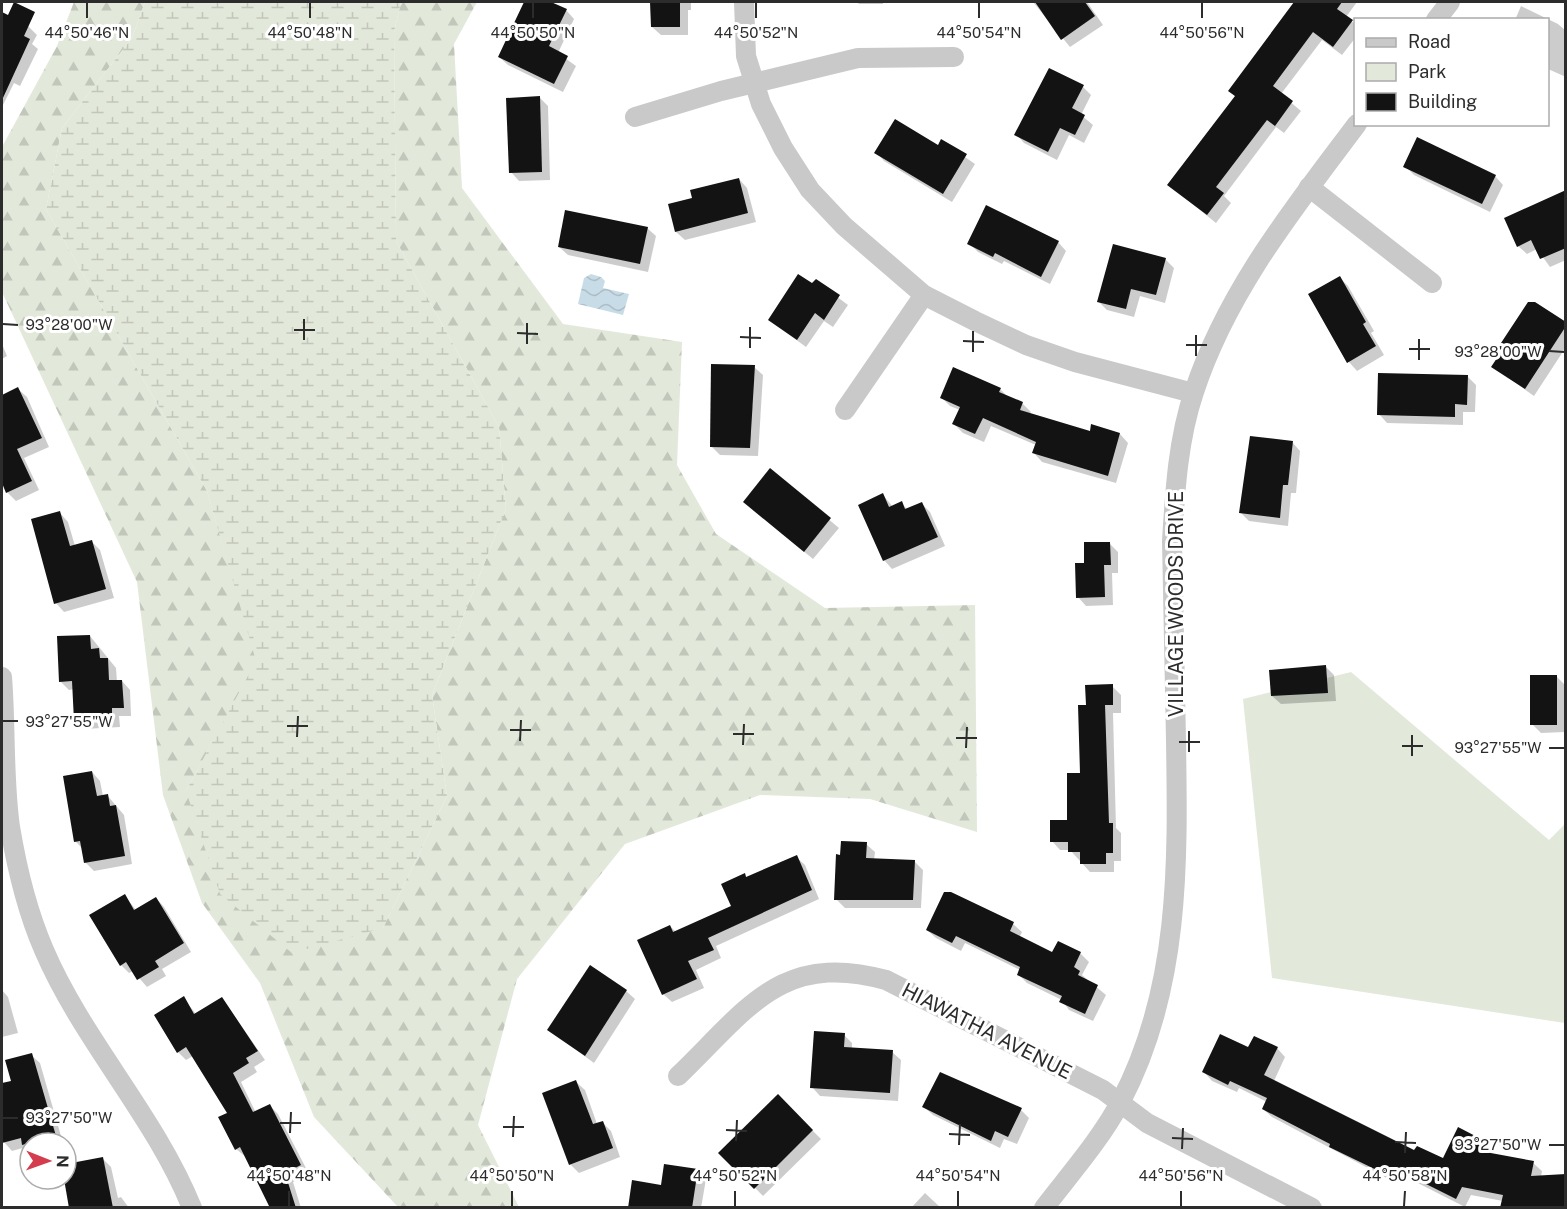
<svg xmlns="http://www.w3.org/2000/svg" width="1567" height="1209" viewBox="0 0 1567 1209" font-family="'Public Sans',sans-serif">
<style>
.forest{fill:url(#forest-firs)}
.wetland{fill:url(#wetland-marsh)}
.park{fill:#e2e8da}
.water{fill:url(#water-waves)}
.shadow{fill:#0003}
.building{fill:#131313}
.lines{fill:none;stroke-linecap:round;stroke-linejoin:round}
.street{stroke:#c9c9c9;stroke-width:20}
.ticks{fill:none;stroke:#2c2c2c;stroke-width:2}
.labels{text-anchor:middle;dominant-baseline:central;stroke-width:6;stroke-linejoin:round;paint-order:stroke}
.street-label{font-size:20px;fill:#2c2c2c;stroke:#fff}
.ticks-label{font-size:15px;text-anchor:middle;fill:#2c2c2c;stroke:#fff;stroke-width:6;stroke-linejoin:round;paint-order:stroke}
</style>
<defs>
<pattern id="forest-firs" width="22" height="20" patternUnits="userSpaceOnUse" patternTransform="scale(1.5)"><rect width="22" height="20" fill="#e2e8da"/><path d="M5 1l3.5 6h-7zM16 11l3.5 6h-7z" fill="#c2c7bb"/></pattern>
<pattern id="wetland-marsh" width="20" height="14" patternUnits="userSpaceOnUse" patternTransform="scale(1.5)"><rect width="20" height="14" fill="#e2e8da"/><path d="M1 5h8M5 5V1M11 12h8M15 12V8" fill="none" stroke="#c2c7bb"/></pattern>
<pattern id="water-waves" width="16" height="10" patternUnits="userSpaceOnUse" patternTransform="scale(1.5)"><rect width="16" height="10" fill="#c8dce7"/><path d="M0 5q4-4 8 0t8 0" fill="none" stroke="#acbdc6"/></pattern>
</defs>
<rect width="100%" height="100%" fill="#fff"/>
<polygon class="forest" points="74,2 145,2 132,38 62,128 46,209 207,491 257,661 186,791 383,928 447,796 432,695 506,509 499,427 396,241 394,32 401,2 477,2 454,44 462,188 563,324 682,342 677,465 716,534 825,608 975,605 977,832 870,799 760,795 625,844 517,979 478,1125 519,1207 398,1207 314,1117 260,983 202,903 163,795 137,582 2,292 2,147 57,46"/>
<polygon class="wetland" points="145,2 401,2 394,32 396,241 499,427 506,509 432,695 447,796 383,928 292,953 220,894 186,791 256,661 207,491 46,209 62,128 132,38"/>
<polygon class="park" points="1351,672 1549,840 1565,824 1565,1023 1272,978 1243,699"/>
<polygon class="water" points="591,274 601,277 605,281 603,288 629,294 623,315 578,304 584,278"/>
<g class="shadow">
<polygon points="526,2 548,2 566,10 574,19 558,53 576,66 563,92 508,65 499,57"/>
<polygon points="652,2 691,2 691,10 688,10 688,35 661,35 652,27"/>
<polygon points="857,2 883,2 883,4 859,4"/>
<polygon points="1033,2 1087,2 1103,25 1070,47"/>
<polygon points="1295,2 1357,2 1346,17 1356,25 1356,37 1342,55 1322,40 1281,94 1301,111 1284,133 1276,127 1224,196 1231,203 1216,223 1169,185 1236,97 1230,91"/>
<polygon points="1521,6 1558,24 1566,31 1566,77 1548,69 1548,20 1515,20"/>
<polygon points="2,14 28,26 37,35 32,44 38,49 20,86 14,83 2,107"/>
<polygon points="1083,87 1091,95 1081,115 1093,125 1084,143 1069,135 1057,160 1024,143 1016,134"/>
<polygon points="540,98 548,106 550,180 519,181 511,172"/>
<polygon points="942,141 975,164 952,202 884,161 876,152 939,147"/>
<polygon points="1405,166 1495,176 1503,185 1490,212 1414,175"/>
<polygon points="739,179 747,188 756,222 685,240 676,232 694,199"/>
<polygon points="1566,198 1566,260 1550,267 1537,249 1527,254 1518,246"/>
<polygon points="647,228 656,236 648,272 568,255 559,247"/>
<polygon points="1058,242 1066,251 1050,284 1004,261 1002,264 978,252 969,243"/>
<polygon points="1165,259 1174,268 1165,303 1140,296 1134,317 1107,310 1098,301"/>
<polygon points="1340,278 1348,286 1374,331 1371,333 1384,355 1357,371 1349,362"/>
<polygon points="816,281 848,305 833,327 824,321 806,347 769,320"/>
<polygon points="1566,324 1566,347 1534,396 1493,367 1506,347"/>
<polygon points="2,344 7,356 2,359"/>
<polygon points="754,367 763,375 758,456 720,455 711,446"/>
<polygon points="1468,377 1476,385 1475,412 1463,412 1463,425 1387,423 1379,414"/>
<polygon points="18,389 27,397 49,447 24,458 39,490 16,501 7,492 2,479 2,396"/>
<polygon points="1000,389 1008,397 1022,403 1031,412 1029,415 1091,433 1120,434 1128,443 1116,483 1042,462 1034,453 1036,445 991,426 984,442 963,433 954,424 960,410 950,406 942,398"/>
<polygon points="1292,442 1300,451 1296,493 1291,493 1288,526 1249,521 1241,513"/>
<polygon points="770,470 839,528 813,559 753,510"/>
<polygon points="883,495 893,507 901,503 908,510 922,504 930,512 945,546 892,569 884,560"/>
<polygon points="60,513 68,522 75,546 92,542 100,550 114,598 64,612 56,603"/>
<polygon points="1109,543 1118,552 1118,573 1112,573 1113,605 1086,606 1078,597 1086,564"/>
<polygon points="90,636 116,668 117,682 122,681 130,690 131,716 119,716 120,727 84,729 75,720 74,689 69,690 60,681"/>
<polygon points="1326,667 1334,675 1336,701 1281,704 1272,696"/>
<polygon points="1556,676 1565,685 1565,732 1541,733 1532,724"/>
<polygon points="1112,686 1121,695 1121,713 1113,713 1116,828 1121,833 1121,861 1114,861 1114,872 1090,872 1070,850 1060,850 1052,841 1068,822 1082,775 1087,706"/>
<polygon points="92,772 100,781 103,796 107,795 124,815 132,864 94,871 85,862 83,849 75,841"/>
<polygon points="866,844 875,852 874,860 914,861 923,870 921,908 845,908 836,899 842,856"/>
<polygon points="796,857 805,865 819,899 716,946 721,958 696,970 704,988 672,1002 663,994 670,926 676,932 732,907 745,875 747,878"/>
<polygon points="951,893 1013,924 1022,932 1019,938 1053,954 1080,953 1089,962 1082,975 1106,995 1093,1021 1069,1010 1062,1000 1027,983 1018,974 1020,970 965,943 961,951 936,938 927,930"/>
<polygon points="125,896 136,910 156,898 164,907 191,952 162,969 166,976 147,987 133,971 129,973 121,965"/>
<polygon points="2,990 8,997 18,1033 2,1037"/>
<polygon points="626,991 635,999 594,1063 549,1030"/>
<polygon points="183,998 196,1014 222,998 265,1060 254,1067 257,1072 241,1082 256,1113 270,1106 278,1114 309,1174 293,1182 301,1208 272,1208 246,1157 236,1149 229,1113 193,1056 186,1060 178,1052"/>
<polygon points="844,1035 852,1043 852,1049 892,1052 901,1060 898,1101 820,1096 812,1087"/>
<polygon points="1277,1048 1285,1057 1274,1081 1415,1153 1443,1160 1484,1142 1492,1151 1490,1154 1533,1163 1542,1171 1541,1177 1566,1176 1566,1208 1502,1208 1503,1201 1471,1195 1465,1207 1400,1174 1396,1183 1272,1117 1263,1109 1267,1102 1239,1088 1237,1092 1212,1081 1204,1072 1249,1049"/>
<polygon points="31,1055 40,1063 63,1143 30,1143 30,1151 26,1147 12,1151 4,1142 2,1134 2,1085 13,1082"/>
<polygon points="576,1082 585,1090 597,1124 602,1122 611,1131 620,1157 579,1173 570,1164"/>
<polygon points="778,1096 821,1139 763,1196 721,1153"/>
<polygon points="924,1107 1021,1110 1029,1118 1017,1144 1004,1139 1000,1148 933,1115"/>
<polygon points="103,1159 111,1167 118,1198 121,1197 129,1208 71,1208"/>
<polygon points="697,1171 706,1179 701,1208 631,1208 662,1187"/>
<polygon points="925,1193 941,1208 911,1208"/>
</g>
<g class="building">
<polygon points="14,2 35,12 24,36 30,39 2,100 2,12 8,15"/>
<polygon points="524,2 551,2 567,9 549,46 568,56 554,84 498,57"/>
<polygon points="650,2 680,2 680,27 651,27"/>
<polygon points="1035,2 1085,2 1095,16 1061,40"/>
<polygon points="1294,2 1342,2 1337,9 1353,20 1333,47 1313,32 1273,86 1293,101 1275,126 1267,120 1216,187 1224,193 1207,215 1167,185 1235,96 1228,91"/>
<polygon points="1049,68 1084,85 1072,108 1085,115 1075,135 1060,128 1048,152 1014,135"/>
<polygon points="540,96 542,172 509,173 506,98"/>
<polygon points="895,119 938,145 941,139 967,154 943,194 874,153"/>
<polygon points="1417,137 1496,175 1482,204 1403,167"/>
<polygon points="739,178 748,213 675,232 668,204 692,198 690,190"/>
<polygon points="1566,190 1566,248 1540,259 1531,240 1517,247 1504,218"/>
<polygon points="986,205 1059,241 1041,277 995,253 993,257 967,244"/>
<polygon points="565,210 648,227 640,264 558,247"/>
<polygon points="1113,244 1166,258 1156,295 1131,289 1126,309 1097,302"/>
<polygon points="798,274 812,283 816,279 840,295 824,320 815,313 797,340 768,320"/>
<polygon points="1340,276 1366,322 1363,324 1376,346 1347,363 1308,294"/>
<polygon points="1528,302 1535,302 1566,322 1566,326 1525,389 1491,367 1505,346 1501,343"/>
<polygon points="711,364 755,365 750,448 710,447"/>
<polygon points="953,367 1001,388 999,392 1023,402 1020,410 1090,431 1091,424 1120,433 1108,476 1032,453 1036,442 983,418 975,434 952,424 960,407 940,398"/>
<polygon points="1378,373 1468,375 1467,405 1455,404 1455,417 1377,415"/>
<polygon points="18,387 42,438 17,449 32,481 6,493 2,483 2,395"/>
<polygon points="1250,436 1293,441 1288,485 1283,485 1280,518 1239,513"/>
<polygon points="770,468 831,518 804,552 743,502"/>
<polygon points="883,493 889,507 902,501 905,509 922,502 938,537 883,561 858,505"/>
<polygon points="60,511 70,546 92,540 106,589 54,604 31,519"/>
<polygon points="1084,542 1110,542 1111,565 1104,565 1105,597 1076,598 1075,563 1084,563"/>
<polygon points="90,635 91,649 99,648 100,658 108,658 109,680 122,680 124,708 112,708 112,719 74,721 72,681 59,682 57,636"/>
<polygon points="1326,665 1328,693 1271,696 1269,670"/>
<rect x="1530" y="675" width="27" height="50"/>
<polygon points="1113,684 1113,705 1105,705 1109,823 1113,823 1113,853 1106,853 1106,864 1080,864 1080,852 1068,852 1068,842 1050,842 1050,820 1067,820 1067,773 1080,773 1078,705 1086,705 1085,685"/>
<polygon points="92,771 97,796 108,794 110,806 116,805 125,856 84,863 80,841 74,842 63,776"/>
<polygon points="841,841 867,842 866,858 915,860 913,900 834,900 836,854 840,855"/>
<polygon points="797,855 812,890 708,938 714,950 688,961 697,979 662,995 637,940 670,925 673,932 731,906 721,884 745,873 746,877"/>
<polygon points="944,892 951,892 1014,922 1010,931 1052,952 1058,941 1081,952 1074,967 1080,971 1078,975 1098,985 1085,1014 1059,1002 1062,996 1017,975 1020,967 956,936 952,943 926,930"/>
<polygon points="125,894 134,910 156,897 184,943 155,961 159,967 137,980 126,962 120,966 89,915"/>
<polygon points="590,965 627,990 585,1056 547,1030"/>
<polygon points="184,996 194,1014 222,997 258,1051 246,1058 249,1063 233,1073 253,1112 270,1104 301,1165 285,1173 296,1208 270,1208 240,1147 235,1150 218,1117 227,1113 186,1047 177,1053 154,1015"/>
<polygon points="814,1031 845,1033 844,1047 893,1050 890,1093 810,1088"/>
<polygon points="1220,1034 1248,1047 1254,1036 1278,1047 1264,1075 1414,1150 1417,1146 1443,1158 1458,1127 1485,1141 1480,1151 1534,1161 1531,1176 1566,1174 1566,1207 1500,1208 1503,1195 1462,1187 1456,1199 1392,1167 1387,1175 1329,1147 1330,1144 1262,1109 1267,1098 1230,1081 1228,1085 1202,1072"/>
<polygon points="32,1053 56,1136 22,1145 21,1138 2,1143 2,1083 11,1081 5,1060"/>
<polygon points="940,1072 1022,1108 1008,1137 995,1131 991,1141 922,1107"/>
<polygon points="576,1080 593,1124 603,1121 613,1148 569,1165 542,1093"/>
<polygon points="778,1094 813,1130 754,1189 718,1153"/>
<polygon points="103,1157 113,1208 69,1208 64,1179 66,1164"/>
<polygon points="664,1164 698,1169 692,1208 628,1208 632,1180 661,1185"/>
</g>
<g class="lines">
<g class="street">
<polyline points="744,2 746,56 761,104 783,148 810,190 844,226 924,295 975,321 1026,345 1075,362 1193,393"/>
<polyline points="1436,20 1450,2"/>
<polyline points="635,117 721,91 858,58 954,57"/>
<polyline points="1309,187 1432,283"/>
<polyline points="845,410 924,295"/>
<path d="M2,677C6,726 3,777 10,827C17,869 27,911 44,950C83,1041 155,1116 192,1208"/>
<path d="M678,1076C747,1010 780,951 886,980L1103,1090L1147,1123L1312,1208"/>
<path d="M1044,1208C1070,1174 1101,1139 1121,1101C1180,989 1178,863 1176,741C1175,674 1173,607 1172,541C1175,491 1178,439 1194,392C1227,291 1294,208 1357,124"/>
</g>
</g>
<path class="ticks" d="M87,18V3M310,18V3M533,18V3M756,18V3M979,18V3M1202,18V3M3,324L18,325M294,330H315M517,333L538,334M740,337L761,338M304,340V319M963,341L984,342M527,344V323M1186,345H1207M750,348V327M1409,349H1430M1549,351L1564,352M973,352V331M1196,356V335M1419,360V339M3,721H18M287,726H308M510,730H531M733,734H754M297,737L298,716M956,738H977M520,741L521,720M1179,742H1200M743,745L744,724M1402,746H1423M966,748L967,727M1549,748H1564M1189,752V731M1412,756V735M3,1118H18M280,1123H301M503,1127H524M726,1130L747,1131M290,1133L291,1112M949,1134L970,1135M513,1137L514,1116M1172,1138L1193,1139M736,1141L737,1120M1395,1142L1416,1143M959,1145L960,1124M1549,1145H1564M1182,1149L1183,1128M1405,1153L1406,1132M289,1206V1191M512,1206V1191M735,1206V1191M958,1206V1191M1181,1206V1191M1404,1206L1405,1191"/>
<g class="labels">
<g class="street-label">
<text transform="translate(1176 604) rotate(-90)">VILLAGE WOODS DRIVE</text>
<text transform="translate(987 1031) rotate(27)">HIAWATHA AVENUE</text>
</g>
</g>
<g class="ticks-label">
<text x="87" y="38">44°50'46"N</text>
<text x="310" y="38">44°50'48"N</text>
<text x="533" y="38">44°50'50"N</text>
<text x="756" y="38">44°50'52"N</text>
<text x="979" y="38">44°50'54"N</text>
<text x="1202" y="38">44°50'56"N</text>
<text x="69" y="330">93°28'00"W</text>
<text x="1498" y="357">93°28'00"W</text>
<text x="69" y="727">93°27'55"W</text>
<text x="1498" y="753">93°27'55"W</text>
<text x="69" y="1123">93°27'50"W</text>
<text x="1498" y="1150">93°27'50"W</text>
<text x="289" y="1181">44°50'48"N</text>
<text x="512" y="1181">44°50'50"N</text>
<text x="735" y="1181">44°50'52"N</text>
<text x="958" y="1181">44°50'54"N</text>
<text x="1181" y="1181">44°50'56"N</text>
<text x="1405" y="1181">44°50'58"N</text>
</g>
<rect width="1567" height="1209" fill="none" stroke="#2c2c2c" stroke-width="6"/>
<rect x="1354" y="18" width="195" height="108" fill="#ffffff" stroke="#ababab" stroke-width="1.5"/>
<rect x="1366" y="38" width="30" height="9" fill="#c9c9c9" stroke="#ababab" stroke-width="1.5"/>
<text x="1408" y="48" font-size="18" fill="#2c2c2c">Road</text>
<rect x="1366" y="63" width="30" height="18" fill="#e2e8da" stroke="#ababab" stroke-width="1.5"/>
<text x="1408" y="78" font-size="18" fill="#2c2c2c">Park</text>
<rect x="1366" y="93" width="30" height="18" fill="#131313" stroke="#ababab" stroke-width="1.5"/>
<text x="1408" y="108" font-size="18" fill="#2c2c2c">Building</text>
<g transform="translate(48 1161) rotate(91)"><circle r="28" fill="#ffffff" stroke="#ababab" stroke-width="1.5"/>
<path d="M0-4.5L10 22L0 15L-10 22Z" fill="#d43d4d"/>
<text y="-9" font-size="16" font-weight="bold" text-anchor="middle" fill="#2c2c2c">N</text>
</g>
</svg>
